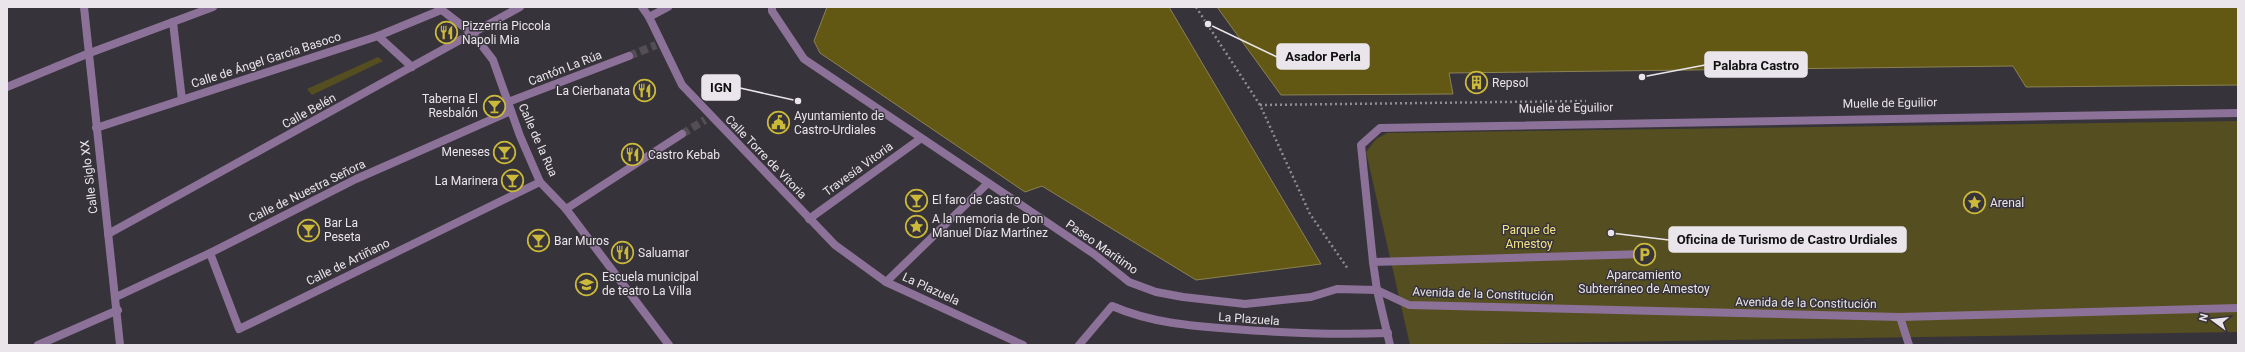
<svg xmlns="http://www.w3.org/2000/svg" width="2245" height="352" viewBox="0 0 2245 352" font-family="Roboto,sans-serif">
<style>
.green{fill:#554e20}
.water{fill:#625813;stroke:#8a8254}
.lines{fill:none;stroke-linecap:round;stroke-linejoin:round}
.pedestrian-tunnel{stroke:#524e54;stroke-width:8;stroke-dasharray:8 4;stroke-linecap:butt}
.path{stroke:#908c92;stroke-width:2.5;stroke-dasharray:2 3;stroke-linecap:butt}
.service{stroke:#8c7299;stroke-width:8}
.pedestrian{stroke:#8c7299;stroke-width:8}
.minor{stroke:#8c7299;stroke-width:8}
.labels{text-anchor:middle;dominant-baseline:central;stroke-width:3;stroke-linejoin:round;paint-order:stroke}
.poi-label{font-size:12px;fill:#e9e5ea;stroke:#37333a;text-anchor:start}
.street-label{font-size:12px;fill:#e9e5ea;stroke:#37333a}
.park-label{font-size:12px;fill:#f2e486;stroke:#37333a}
.leader{fill:none;stroke:#e9e5ea;stroke-width:1.5}
.callout-dot{fill:#e9e5ea;stroke:#37333a;stroke-width:1.5}
.callout{fill:#e9e5ea;stroke:#e9e5ea;stroke-width:1.5}
.callout-label{font-size:13px;text-anchor:middle;font-weight:bold;fill:#111}
</style>
<rect width="100%" height="100%" fill="#37333a"/>
<g class="green">
<polygon points="378,57 383,61 312,95 307,89"/>
<polygon points="2238,121 2238,332 1410,345 1366,152 1376,139 1387,133"/>
</g>
<g class="water">
<polygon points="827,7 1169,7 1321,264 1196,280 1042,186 1025,192 820,53 814,41"/>
<polygon points="1217,7 2238,7 2238,85 2026,87 2013,66 1449,73 1453,94 1281,95"/>
</g>
<g class="lines">
<g class="pedestrian-tunnel">
<polyline points="629,56 656,45"/>
<polyline points="682,134 705,120"/>
</g>
<g class="path">
<polyline points="1196,7 1260,105 1310,214 1348,269"/>
<polyline points="1260,105 1586,101"/>
</g>
<g class="service">
<polyline points="378,36 412,67"/>
<polyline points="1373,262 1361,145 1380,128 2238,113"/>
<polyline points="1377,290 1373,262 1644,254"/>
</g>
<g class="pedestrian">
<polyline points="438,7 473,34 493,60 520,136 540,182 566,209 669,345"/>
<polyline points="642,7 649,17"/>
<polyline points="668,7 649,17 682,85 835,245 886,282 1023,345"/>
<polyline points="772,7 772,11 804,59 1094,254 1129,282 1156,292 1183,297 1245,304 1311,297 1337,289 1377,290 1409,305 1900,317 2238,308"/>
<polyline points="378,36 441,10"/>
<polyline points="508,102 629,56"/>
<polyline points="566,209 682,134"/>
<polyline points="809,219 920,139"/>
<polyline points="108,234 520,7"/>
<polyline points="210,253 239,329 540,182"/>
<polyline points="886,282 987,184"/>
<polyline points="116,297 210,253 356,179 511,111"/>
<polyline points="1900,317 1909,345"/>
</g>
<g class="minor">
<polyline points="84,7 120,345"/>
<polyline points="173,22 182,100"/>
<polyline points="7,87 87,54 213,7"/>
<polyline points="96,128 378,36"/>
<polyline points="1377,290 1390,345"/>
<polyline points="38,345 118,310"/>
<path d="M1079,345L1112,306C1151,323 1192,326 1233,329C1285,333 1336,335 1388,333"/>
</g>
</g>
<defs>
<symbol id="restaurant-ring" viewBox="-11 -11 22 22"><circle r="9.5" fill="#37333a" stroke="#cbb939" stroke-width="1.5"/><path d="M-5-6h1v4h1v-4h1v4h1v-4h1v5L-1.5 .5V6h-2V.5L-5-1ZM5-6V6H3V1.5H1.5Q1.5-4 5-6Z" fill="#cbb939"/></symbol>
<symbol id="building-ring" viewBox="-11 -11 22 22"><circle r="9.5" fill="#37333a" stroke="#cbb939" stroke-width="1.5"/><path d="M-4-6H4V6H1V3H-1V6H-4ZM-2.5-4.3h1.7v1.8h-1.7ZM.8-4.3h1.7v1.8H.8ZM-2.5-1h1.7V.8h-1.7ZM.8-1h1.7V.8H.8Z" fill="#cbb939"/></symbol>
<symbol id="bar-ring" viewBox="-11 -11 22 22"><circle r="9.5" fill="#37333a" stroke="#cbb939" stroke-width="1.5"/><path d="M-6-5H6L.8 .8V4.5H3.5V6h-7V4.5H-.8V.8Z" fill="#cbb939"/></symbol>
<symbol id="civic-ring" viewBox="-11 -11 22 22"><circle r="9.5" fill="#37333a" stroke="#cbb939" stroke-width="1.5"/><path d="M-.6-6.5H3V-4.5H.6V-3L4-1V1h2V6H-6V1h2V-1L-.6-3ZM-1.2 2.5V6h2.4V2.5Z" fill="#cbb939"/></symbol>
<symbol id="sight-ring" viewBox="-11 -11 22 22"><circle r="9.5" fill="#37333a" stroke="#cbb939" stroke-width="1.5"/><path d="M0-6L1.8-2.2L6-1.7L2.9 1.2L3.7 5.4L0 3.3L-3.7 5.4L-2.9 1.2L-6-1.7L-1.8-2.2Z" fill="#cbb939"/></symbol>
<symbol id="parking-ring" viewBox="-11 -11 22 22"><circle r="9.5" fill="#37333a" stroke="#cbb939" stroke-width="1.5"/><path d="M-3.5-5.5H1a3.5 3.5 0 0 1 0 7H-1V5.5H-3.5ZM-1-3.4V-.6H.8a1.4 1.4 0 0 0 0-2.8Z" fill="#cbb939"/></symbol>
<symbol id="school-ring" viewBox="-11 -11 22 22"><circle r="9.5" fill="#37333a" stroke="#cbb939" stroke-width="1.5"/><path d="M0-5L7-2L0 1L-7-2ZM-4 1L0 2.5L4 1V4Q0 6-4 4Z" fill="#cbb939"/></symbol>
</defs>
<g fill-rule="evenodd">
<use href="#restaurant-ring" x="434" y="20" width="25" height="25"/>
<use href="#building-ring" x="1464" y="70" width="25" height="25"/>
<use href="#restaurant-ring" x="632" y="78" width="25" height="25"/>
<use href="#bar-ring" x="482" y="94" width="25" height="25"/>
<use href="#civic-ring" x="766" y="110" width="25" height="25"/>
<use href="#bar-ring" x="492" y="140" width="25" height="25"/>
<use href="#restaurant-ring" x="620" y="142" width="25" height="25"/>
<use href="#bar-ring" x="500" y="168" width="25" height="25"/>
<use href="#bar-ring" x="904" y="188" width="25" height="25"/>
<use href="#sight-ring" x="1962" y="190" width="25" height="25"/>
<use href="#sight-ring" x="904" y="214" width="25" height="25"/>
<use href="#bar-ring" x="296" y="218" width="25" height="25"/>
<use href="#bar-ring" x="526" y="228" width="25" height="25"/>
<use href="#restaurant-ring" x="610" y="240" width="25" height="25"/>
<use href="#parking-ring" x="1632" y="242" width="25" height="25"/>
<use href="#school-ring" x="574" y="272" width="25" height="25"/>
</g>
<g class="labels">
<g class="poi-label">
<text x="462" y="26">Pizzerria Piccola<tspan x="462" dy="14">Napoli Mia</tspan></text>
<text x="1492" y="83">Repsol</text>
<text x="630" y="91" text-anchor="end">La Cierbanata</text>
<text x="478" y="99" text-anchor="end">Taberna El<tspan x="478" dy="14">Resbalón</tspan></text>
<text x="794" y="116">Ayuntamiento de<tspan x="794" dy="14">Castro-Urdiales</tspan></text>
<text x="490" y="152" text-anchor="end">Meneses</text>
<text x="648" y="155">Castro Kebab</text>
<text x="498" y="181" text-anchor="end">La Marinera</text>
<text x="932" y="200">El faro de Castro</text>
<text x="1990" y="203">Arenal</text>
<text x="932" y="219">A la memoria de Don<tspan x="932" dy="14">Manuel Díaz Martínez</tspan></text>
<text x="324" y="223">Bar La<tspan x="324" dy="14">Peseta</tspan></text>
<text x="554" y="241">Bar Muros</text>
<text x="638" y="253">Saluamar</text>
<text x="1644" y="275" text-anchor="middle">Aparcamiento<tspan x="1644" dy="14">Subterráneo de Amestoy</tspan></text>
<text x="602" y="277">Escuela municipal<tspan x="602" dy="14">de teatro La Villa</tspan></text>
</g>
<g class="street-label">
<text transform="translate(266 60) rotate(-18)">Calle de Ángel García Basoco</text>
<text transform="translate(565 68) rotate(-21)">Cantón La Rúa</text>
<text transform="translate(1890 103) rotate(-1)">Muelle de Eguilior</text>
<text transform="translate(1566 108) rotate(-1)">Muelle de Eguilior</text>
<text transform="translate(309 111) rotate(-29)">Calle Belén</text>
<text transform="translate(538 140) rotate(66)">Calle de la Rua</text>
<text transform="translate(766 157) rotate(46)">Calle Torre de Vitoria</text>
<text transform="translate(858 169) rotate(-36)">Travesía Vitoria</text>
<text transform="translate(89 177) rotate(-97)">Calle Siglo XX</text>
<text transform="translate(307 191) rotate(-26)">Calle de Nuestra Señora</text>
<text transform="translate(1102 247) rotate(35)">Paseo Marítimo</text>
<text transform="translate(348 262) rotate(-26)">Calle de Artiñano</text>
<text transform="translate(931 289) rotate(25)">La Plazuela</text>
<text transform="translate(1483 294) rotate(2)">Avenida de la Constitución</text>
<text transform="translate(1806 303) rotate(1)">Avenida de la Constitución</text>
<text transform="translate(1249 319) rotate(4)">La Plazuela</text>
</g>
<g class="park-label">
<text x="1529" y="230">Parque de<tspan x="1529" dy="14">Amestoy</tspan></text>
</g>
</g>
<path class="leader" d="M1208 24L1277 57M1642 77L1705 65M798 101L740 88M1611 233L1669 240"/>
<g class="callout-dot">
<circle cx="1208" cy="24" r="4"/>
<circle cx="1642" cy="77" r="4"/>
<circle cx="798" cy="101" r="4"/>
<circle cx="1611" cy="233" r="4"/>
</g>
<g class="callout">
<rect x="1277" y="44" width="92" height="25" rx="4"/>
<rect x="1705" y="52" width="102" height="25" rx="4"/>
<rect x="702" y="75" width="38" height="25" rx="4"/>
<rect x="1669" y="227" width="237" height="25" rx="4"/>
</g>
<g class="callout-label">
<text x="1323" y="61">Asador Perla</text>
<text x="1756" y="70">Palabra Castro</text>
<text x="721" y="92">IGN</text>
<text x="1787" y="244">Oficina de Turismo de Castro Urdiales</text>
</g>
<rect width="2245" height="352" fill="none" stroke="#e9e5ea" stroke-width="16"/>
<g transform="translate(2213 320) rotate(285)" stroke="#37333a" stroke-width="3" paint-order="stroke">
<path d="M0-3L7 15L0 10L-7 15Z" fill="#e9e5ea"/>
<text y="-6" font-size="11" font-weight="bold" text-anchor="middle" fill="#e9e5ea">N</text>
</g>
</svg>
